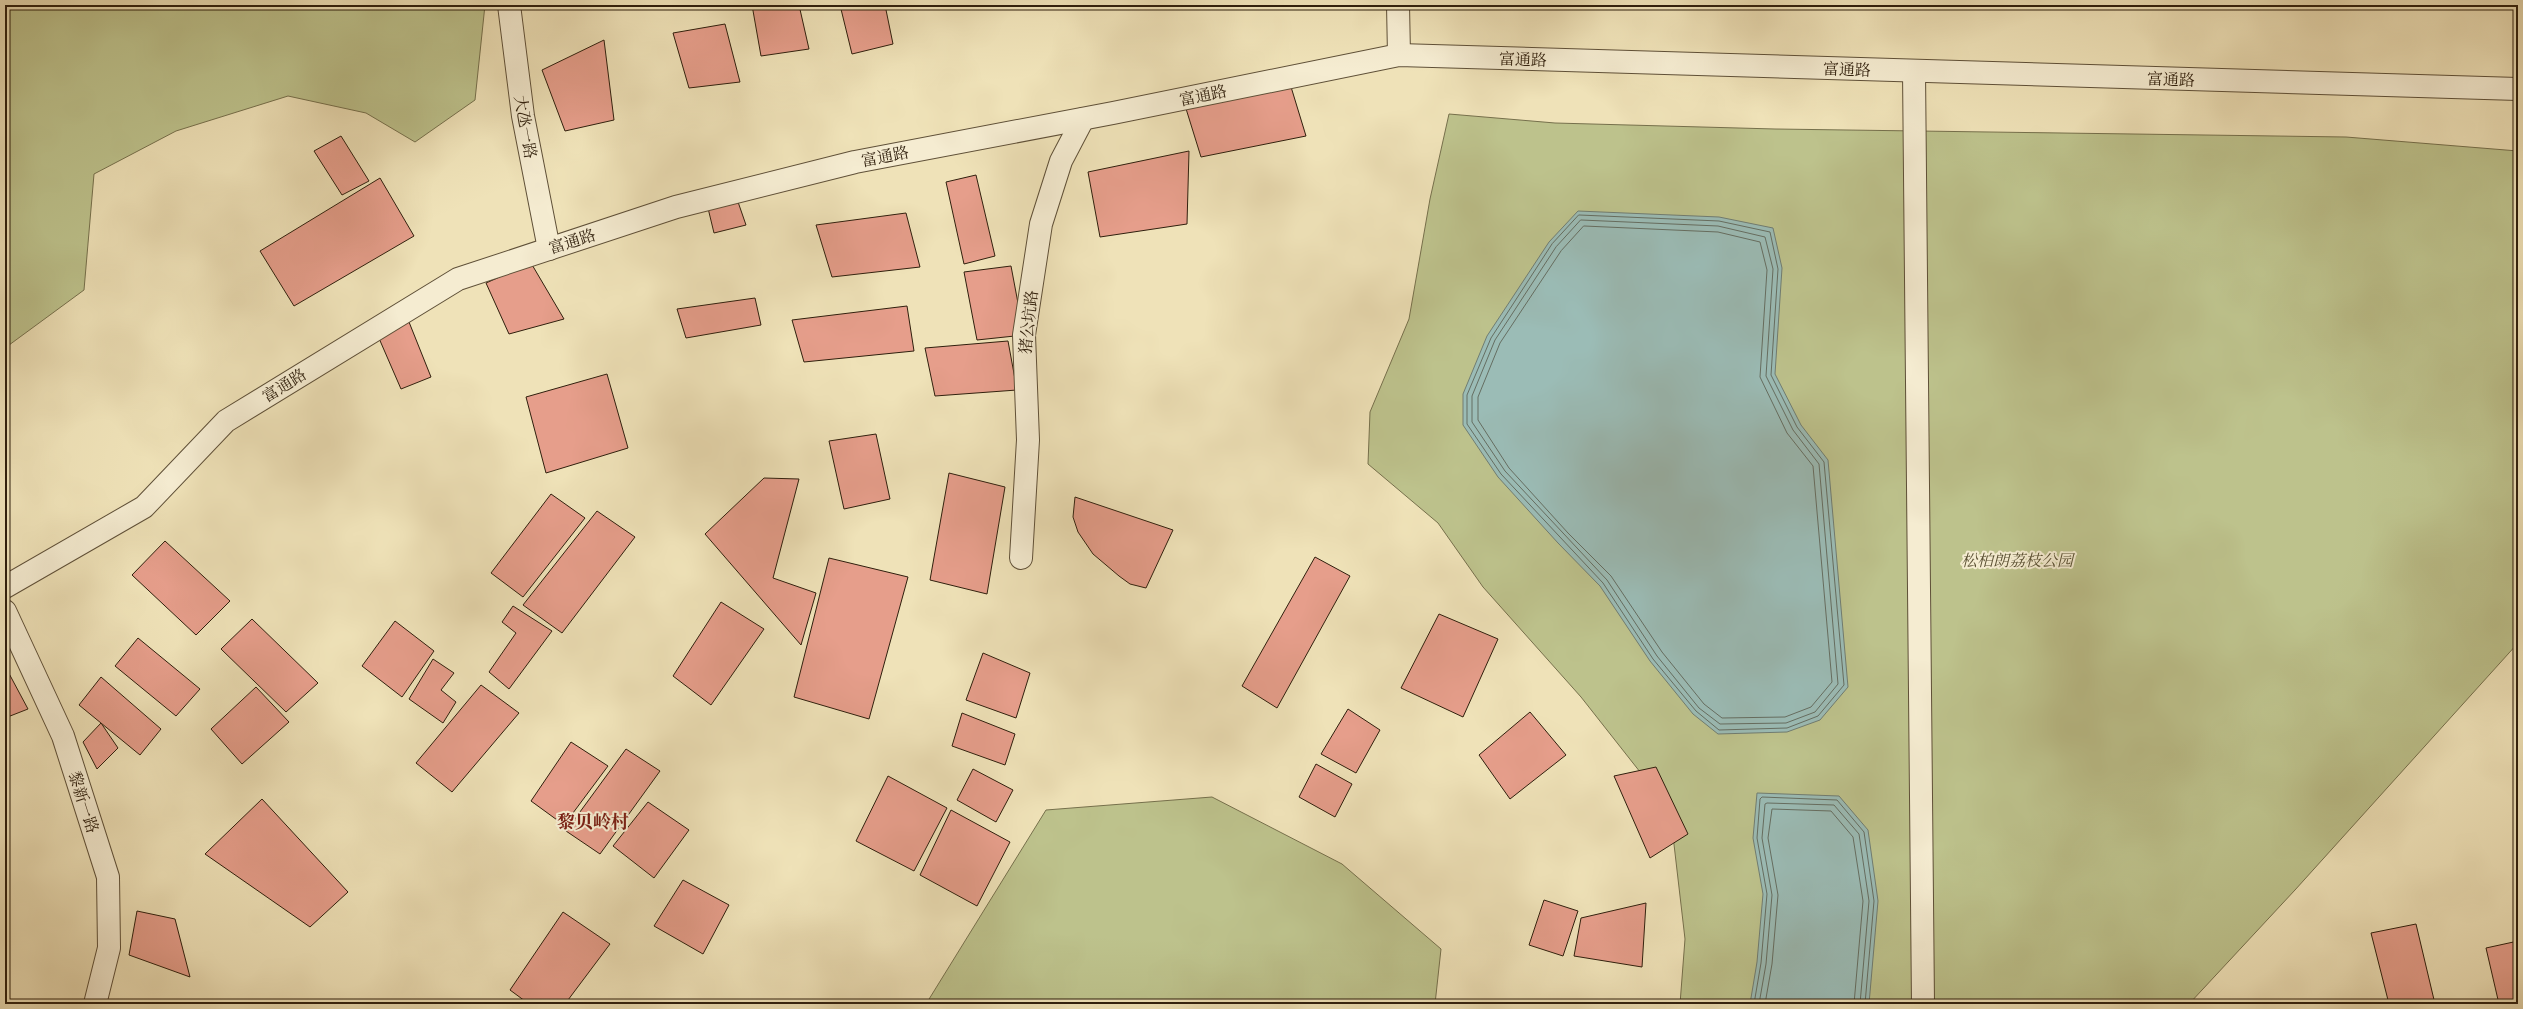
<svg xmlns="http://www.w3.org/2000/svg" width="2523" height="1009" viewBox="0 0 2523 1009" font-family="'Gentium Book Plus','Noto Serif SC',serif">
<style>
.green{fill:#bdc28c;stroke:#76704c}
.water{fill:#9bbcb6;stroke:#707d72}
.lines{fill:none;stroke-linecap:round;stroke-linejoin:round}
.shore{stroke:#656e62;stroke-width:1}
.building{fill:#e69e8b;stroke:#2f1f0d}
.minor-casing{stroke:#5f5038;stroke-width:24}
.minor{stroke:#f5ecd1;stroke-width:22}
.labels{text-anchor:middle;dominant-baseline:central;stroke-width:4;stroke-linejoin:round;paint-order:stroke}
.street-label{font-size:16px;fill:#2f1f0d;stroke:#f5ecd1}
.park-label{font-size:16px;font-style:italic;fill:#5a5033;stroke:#f5ecd1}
.quarter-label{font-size:18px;font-weight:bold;fill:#7a1f14;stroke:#f5ecd1}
</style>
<rect width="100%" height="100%" fill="#efe2b8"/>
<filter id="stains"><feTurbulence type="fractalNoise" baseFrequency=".005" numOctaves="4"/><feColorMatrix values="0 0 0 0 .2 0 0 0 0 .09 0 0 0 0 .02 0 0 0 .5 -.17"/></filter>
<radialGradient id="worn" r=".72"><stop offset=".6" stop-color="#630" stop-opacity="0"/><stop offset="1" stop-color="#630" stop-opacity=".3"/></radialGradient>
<g class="green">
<polygon points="5,5 485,5 475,100 415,142 366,113 288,96 176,131 94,174 84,290 5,348"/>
<polygon points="1449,114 1555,123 1775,129 2346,137 2518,151 2518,643 2295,890 2189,1004 1680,1004 1685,939 1670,810 1581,697 1483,587 1438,523 1368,464 1370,412 1409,319 1430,199"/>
<polygon points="1212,797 1342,864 1441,949 1435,1004 926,1004 1046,810"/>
</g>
<g class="water">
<polygon points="1578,211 1719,217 1773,228 1782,268 1775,374 1801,425 1828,460 1848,687 1820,720 1787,732 1718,734 1693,714 1650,661 1600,586 1558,543 1498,477 1463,425 1463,394 1487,336 1549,242"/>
<polygon points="1757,793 1839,796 1868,830 1878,901 1869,1004 1750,1004 1757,962 1763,894 1753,838"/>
</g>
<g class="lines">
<g class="shore">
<polygon points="1579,215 1719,221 1770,232 1778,269 1771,375 1797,427 1824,462 1844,685 1818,716 1787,728 1719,730 1696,711 1653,659 1603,583 1501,474 1467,424 1467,395 1491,338 1552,244"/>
<polygon points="1581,220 1718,226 1765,237 1773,269 1766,376 1793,430 1819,464 1838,684 1815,712 1786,723 1720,724 1699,708 1657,656 1607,580 1505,471 1472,422 1472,396 1495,340 1556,247"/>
<polygon points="1584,226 1718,232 1760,242 1767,270 1760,377 1787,433 1813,466 1832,682 1811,707 1785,717 1722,718 1704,704 1662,652 1611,576 1568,533 1509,468 1478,420 1478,397 1500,343 1561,251"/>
<polyline points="1754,1004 1761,963 1767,894 1757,838 1760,799 1762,797 1837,800 1864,832 1874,901 1865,1004"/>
<polyline points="1759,1004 1766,964 1772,895 1762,838 1765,804 1767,803 1834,805 1859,834 1869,901 1860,1004"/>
<polyline points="1765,1004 1772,964 1778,895 1768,838 1772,809 1831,811 1853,837 1863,901 1854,1004"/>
</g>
</g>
<g class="building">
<polygon points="752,5 799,5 809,49 761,56"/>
<polygon points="840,5 885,5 893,44 852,54"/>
<polygon points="725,24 740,82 689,88 673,33"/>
<polygon points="604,40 614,120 565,131 542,70"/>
<polygon points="1288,77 1306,136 1201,157 1183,99"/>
<polygon points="341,136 369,181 342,195 314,151"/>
<polygon points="1189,151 1187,224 1100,237 1088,172"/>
<polygon points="976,175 995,256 964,264 946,182"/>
<polygon points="380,178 414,236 294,306 260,251"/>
<polygon points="737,199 746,225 714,233 707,204"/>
<polygon points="906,213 920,267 832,277 816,225"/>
<polygon points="531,263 564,319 509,334 486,283"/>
<polygon points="1011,266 1024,335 977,340 964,272"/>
<polygon points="755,298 761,325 686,338 677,309"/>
<polygon points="907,306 914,351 804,362 792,320"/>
<polygon points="409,322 431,377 401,389 378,336"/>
<polygon points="1008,341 1017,390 935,396 925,348"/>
<polygon points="607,374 628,448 546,473 526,397"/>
<polygon points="876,434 890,499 844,509 829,441"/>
<polygon points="949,473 1005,487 987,594 930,580"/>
<polygon points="764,478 799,479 773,578 816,593 801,645 705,534"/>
<polygon points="551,494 585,518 523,597 491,573"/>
<polygon points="1075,497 1173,530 1146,588 1130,584 1119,576 1093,554 1078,532 1073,517"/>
<polygon points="597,511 635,537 562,633 523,605"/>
<polygon points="165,541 230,601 196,635 132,575"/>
<polygon points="1315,557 1350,576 1277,708 1242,686"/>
<polygon points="829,558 908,577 869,719 794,697"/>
<polygon points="721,602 764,629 711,705 673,676"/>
<polygon points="513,606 552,631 509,689 489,672 516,633 502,622"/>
<polygon points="1439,614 1498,639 1463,717 1401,688"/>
<polygon points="252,619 318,683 286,712 221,649"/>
<polygon points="395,621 434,651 402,697 362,666"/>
<polygon points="138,638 200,689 176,716 115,666"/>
<polygon points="983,653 1030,673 1016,718 966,700"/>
<polygon points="433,659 454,673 441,690 456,702 443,723 409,699"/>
<polygon points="5,666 28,709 5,718"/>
<polygon points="101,677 161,729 140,755 79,705"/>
<polygon points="481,685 519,713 452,792 416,763"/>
<polygon points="256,687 289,722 242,764 211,729"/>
<polygon points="1348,709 1380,730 1356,773 1321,754"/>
<polygon points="1530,712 1566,755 1510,799 1479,755"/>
<polygon points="962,713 1015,734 1005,765 952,746"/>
<polygon points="101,723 118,748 97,769 83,742"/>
<polygon points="571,742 608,766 564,825 531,801"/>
<polygon points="626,749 660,771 600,854 566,831"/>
<polygon points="1316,764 1352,784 1335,817 1299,797"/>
<polygon points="1656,767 1688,834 1650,858 1614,776"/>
<polygon points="973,769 1013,790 996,822 957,800"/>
<polygon points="888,776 947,808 914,871 856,841"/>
<polygon points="262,799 348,892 310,927 205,854"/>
<polygon points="648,802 689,830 654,878 613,846"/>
<polygon points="951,810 1010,842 977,906 920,875"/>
<polygon points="683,880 729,905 703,954 654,926"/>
<polygon points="1544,900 1578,911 1563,956 1529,945"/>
<polygon points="1646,903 1642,967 1574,956 1581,918"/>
<polygon points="137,911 175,919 190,977 129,955"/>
<polygon points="563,912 610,944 565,1004 529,1004 510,990"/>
<polygon points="2416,924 2435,1004 2389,1004 2371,933"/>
<polygon points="2518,941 2518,1004 2499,1004 2486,948"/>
</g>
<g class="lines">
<defs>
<g id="minor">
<polyline points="509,5 523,116 549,249"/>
<polyline points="1398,5 1399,55"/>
<polyline points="1914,71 1923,1004"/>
<polyline points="1021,558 1028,440 1024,335 1041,224 1061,161 1083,119"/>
<polyline points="5,587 144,507 226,421 458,279 676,207 855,162 1113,113 1399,55 2518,89"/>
<polyline points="5,611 63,736 108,877 109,948 95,1004"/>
</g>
</defs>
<use href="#minor" class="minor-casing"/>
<use href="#minor" class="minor"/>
</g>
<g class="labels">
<g class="street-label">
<text transform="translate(1523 59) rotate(2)">富通路</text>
<text transform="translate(1847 69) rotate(2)">富通路</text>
<text transform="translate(2171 79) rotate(2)">富通路</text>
<text transform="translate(1203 95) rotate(-12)">富通路</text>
<text transform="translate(526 127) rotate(80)">大氹一路</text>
<text transform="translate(885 156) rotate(-11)">富通路</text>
<text transform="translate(572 241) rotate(-18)">富通路</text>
<text transform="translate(1028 322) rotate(-84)">猪公坑路</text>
<text transform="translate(284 385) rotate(-32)">富通路</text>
<text transform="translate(84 802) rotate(72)">黎新一路</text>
</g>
<g class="park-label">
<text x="2017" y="560">松柏朗荔枝公园</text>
</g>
<g class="quarter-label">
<text x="593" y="821">黎贝岭村</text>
</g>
</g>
<rect width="2523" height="1009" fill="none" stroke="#efe2b8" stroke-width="20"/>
<rect x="6" y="6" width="2511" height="997" fill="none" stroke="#2f1f0d" stroke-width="2"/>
<rect x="10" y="10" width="2503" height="989" fill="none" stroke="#2f1f0d"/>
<rect width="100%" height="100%" filter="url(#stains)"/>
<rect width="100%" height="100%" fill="url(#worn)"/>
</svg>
